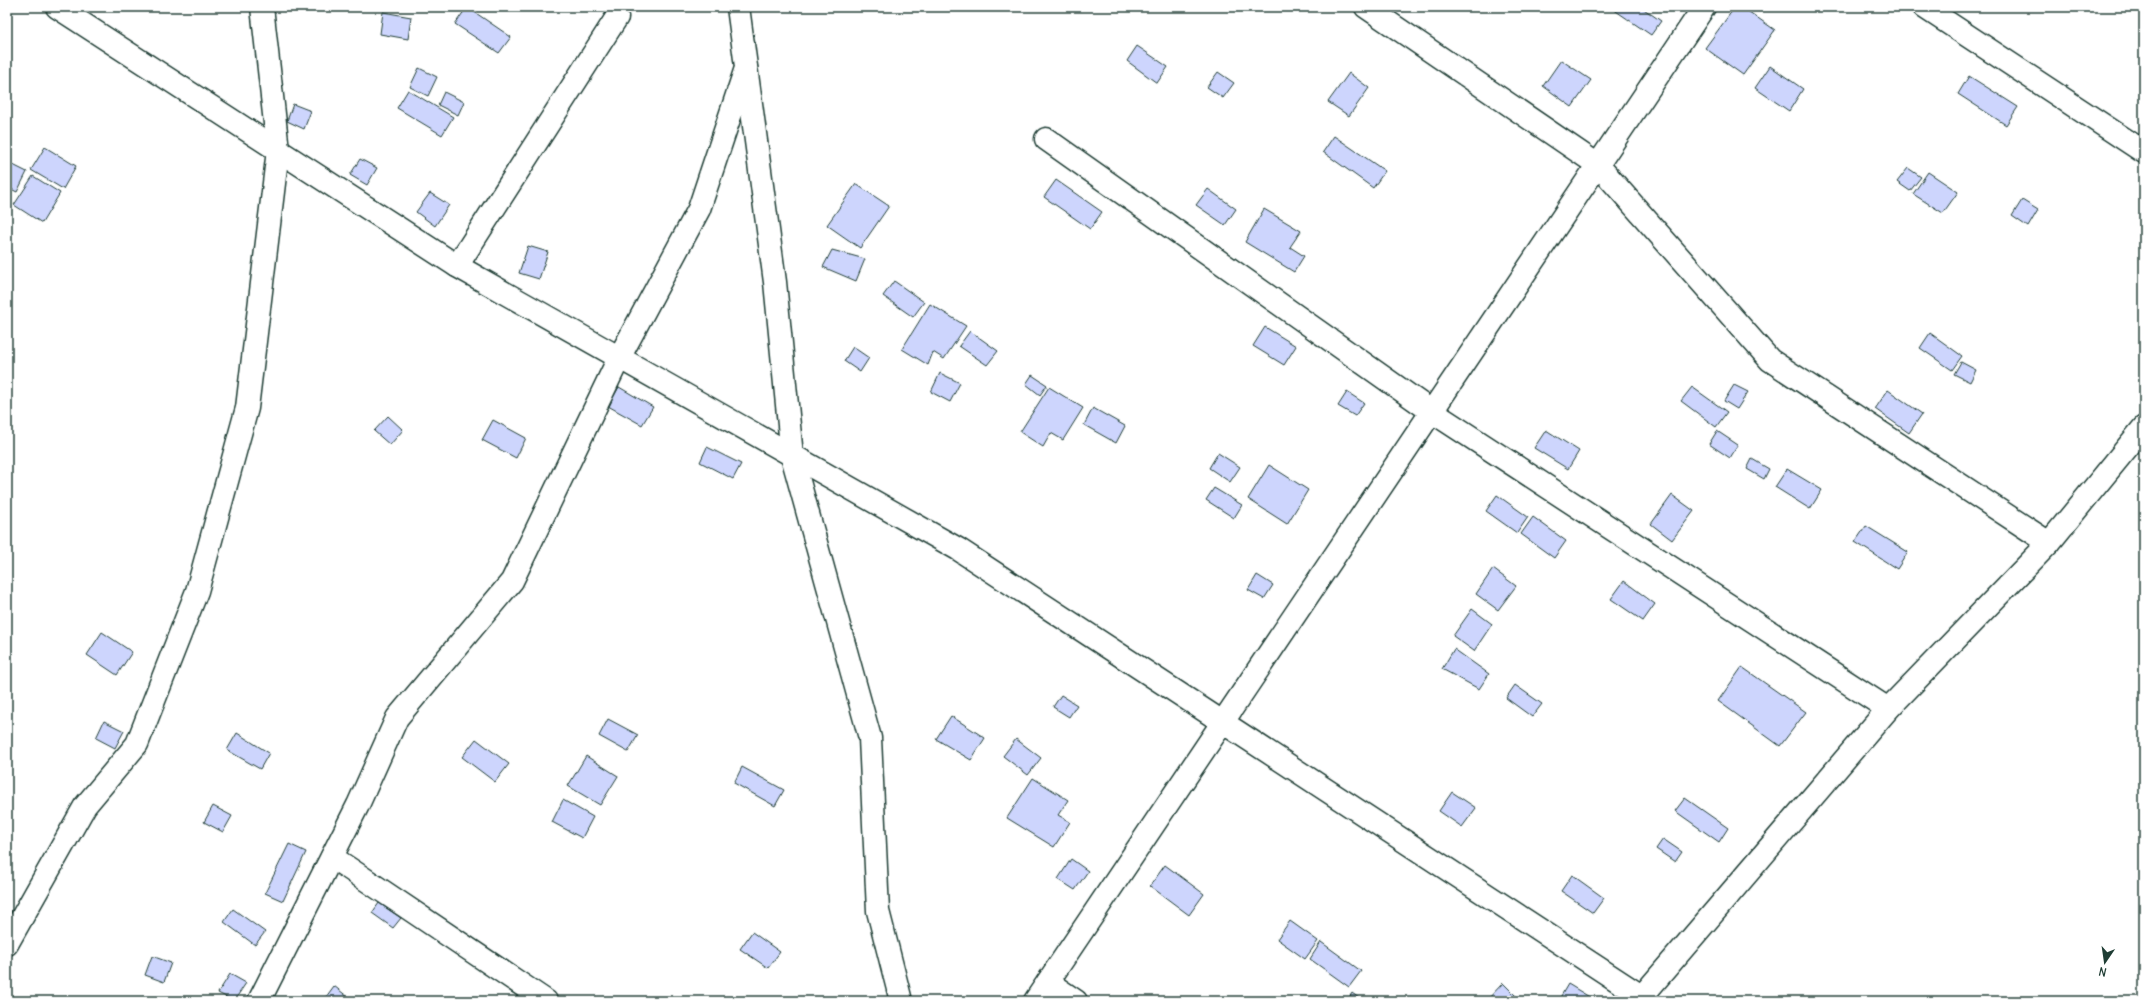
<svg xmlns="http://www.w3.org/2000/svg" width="2151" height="1008" viewBox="0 0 2151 1008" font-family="Delius,sans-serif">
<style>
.building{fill:#cdd5fd;stroke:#1f3d34}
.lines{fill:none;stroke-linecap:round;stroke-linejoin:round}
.street-casing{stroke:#1f3d34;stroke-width:25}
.street{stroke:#fff;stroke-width:22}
</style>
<rect width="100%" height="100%" fill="#fff"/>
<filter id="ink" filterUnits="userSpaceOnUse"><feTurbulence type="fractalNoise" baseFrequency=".025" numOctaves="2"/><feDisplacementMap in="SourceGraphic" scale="8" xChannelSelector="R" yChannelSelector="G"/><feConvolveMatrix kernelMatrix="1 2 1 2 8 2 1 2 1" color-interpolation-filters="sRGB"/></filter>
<g filter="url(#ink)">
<g class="building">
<polygon points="467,7 511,37 499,53 455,24"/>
<polygon points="1610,7 1641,7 1661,21 1651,35"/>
<polygon points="1735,7 1742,7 1775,30 1743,75 1705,48"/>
<polygon points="383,12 411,17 408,39 380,34"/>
<polygon points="1137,46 1168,67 1157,83 1127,61"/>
<polygon points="1561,60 1591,80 1572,107 1543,86"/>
<polygon points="1770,66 1803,89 1789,111 1755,88"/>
<polygon points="419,68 437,77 428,96 410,87"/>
<polygon points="1218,72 1234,83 1223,98 1207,87"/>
<polygon points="1349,73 1369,88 1349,116 1328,102"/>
<polygon points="1969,76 2018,107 2006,125 1958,94"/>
<polygon points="408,90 453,117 442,135 397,108"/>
<polygon points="444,92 464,102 458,115 438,105"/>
<polygon points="293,104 311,111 304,129 287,121"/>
<polygon points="1334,136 1385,171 1373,188 1323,152"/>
<polygon points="45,147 76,166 63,189 31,170"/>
<polygon points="360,159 377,168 367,185 350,175"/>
<polygon points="7,162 27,172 17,192 7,187"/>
<polygon points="1908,168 1921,177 1910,191 1897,182"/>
<polygon points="1928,172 1958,192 1943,213 1913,194"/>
<polygon points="33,176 60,193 42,223 14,205"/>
<polygon points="1056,180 1102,212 1090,229 1044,197"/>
<polygon points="856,184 889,206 860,248 827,225"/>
<polygon points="1208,189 1236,209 1225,225 1196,205"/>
<polygon points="430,193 449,205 435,226 416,212"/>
<polygon points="2022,200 2038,210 2028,227 2012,216"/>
<polygon points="1264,209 1301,231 1290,247 1304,256 1294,272 1245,242"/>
<polygon points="528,246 548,252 539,279 519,273"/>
<polygon points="832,250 865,259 856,281 823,267"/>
<polygon points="894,281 924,302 913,317 883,296"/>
<polygon points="930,304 966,326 944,359 933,352 928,365 902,349"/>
<polygon points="1265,327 1296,346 1284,365 1253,346"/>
<polygon points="970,331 998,351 987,365 959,346"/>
<polygon points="1930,333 1962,356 1952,370 1920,348"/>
<polygon points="853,347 869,358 860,372 844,361"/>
<polygon points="1961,362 1976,370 1970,382 1954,374"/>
<polygon points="940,373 960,383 950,402 931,392"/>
<polygon points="1032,375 1047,385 1040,395 1026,384"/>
<polygon points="1734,385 1748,392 1737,409 1724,401"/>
<polygon points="619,387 653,407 642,425 608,406"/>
<polygon points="1049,387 1083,408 1063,440 1051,433 1043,447 1020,432"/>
<polygon points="1692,387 1727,412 1716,427 1681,401"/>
<polygon points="1888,390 1922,414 1909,433 1875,409"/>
<polygon points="1347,392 1364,403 1355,416 1338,406"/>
<polygon points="1093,408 1125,426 1116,443 1084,425"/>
<polygon points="388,416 403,430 390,445 374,431"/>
<polygon points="493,420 526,438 516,458 482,440"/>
<polygon points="1546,430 1579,451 1568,469 1534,448"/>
<polygon points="1717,431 1738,445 1730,458 1709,444"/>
<polygon points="707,447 741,464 733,479 700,462"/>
<polygon points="1218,453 1240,467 1230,482 1209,468"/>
<polygon points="1752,459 1769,469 1764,479 1747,469"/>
<polygon points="1269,465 1308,490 1287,524 1248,499"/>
<polygon points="1787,469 1822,490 1810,509 1775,487"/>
<polygon points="1214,488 1242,505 1234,518 1206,500"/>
<polygon points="1497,495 1528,517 1517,533 1486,511"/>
<polygon points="1672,495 1694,511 1672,540 1651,524"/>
<polygon points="1533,517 1566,541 1554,558 1521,534"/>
<polygon points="1866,526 1908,552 1897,569 1855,542"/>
<polygon points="1493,569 1516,586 1498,610 1476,594"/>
<polygon points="1257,575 1273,585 1264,599 1248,590"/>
<polygon points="1624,581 1655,604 1643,621 1611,599"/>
<polygon points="1472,609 1492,624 1474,651 1453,636"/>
<polygon points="102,632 132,652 117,675 87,655"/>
<polygon points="1454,649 1489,674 1479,689 1442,669"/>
<polygon points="1742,667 1806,712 1780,746 1718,701"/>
<polygon points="1515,685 1542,704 1532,717 1506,698"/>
<polygon points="1061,695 1077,705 1069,717 1053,707"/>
<polygon points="951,716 985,738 971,760 936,739"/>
<polygon points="608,719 638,735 628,752 599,736"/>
<polygon points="104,721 124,731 115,748 96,738"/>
<polygon points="237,733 269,753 260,769 227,750"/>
<polygon points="476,739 509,764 495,782 462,757"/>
<polygon points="1016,739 1041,758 1028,775 1003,756"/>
<polygon points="586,756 618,776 600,805 568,786"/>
<polygon points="742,767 784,790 775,806 734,783"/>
<polygon points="1033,778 1068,800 1058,815 1070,822 1054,847 1007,818"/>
<polygon points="1452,792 1476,808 1462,827 1439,811"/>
<polygon points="1685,798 1728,828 1719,842 1675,811"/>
<polygon points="563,800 593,817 582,838 552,822"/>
<polygon points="213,806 232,816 223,832 204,822"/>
<polygon points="1663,839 1682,852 1675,862 1656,849"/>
<polygon points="289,844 306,852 283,901 265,893"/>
<polygon points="1071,859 1088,871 1075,890 1058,879"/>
<polygon points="1165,865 1204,894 1189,915 1150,886"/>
<polygon points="1572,875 1604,898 1593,913 1561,891"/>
<polygon points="379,903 401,918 393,928 372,913"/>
<polygon points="233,909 265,932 255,945 224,922"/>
<polygon points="1290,921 1318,941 1305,959 1277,939"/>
<polygon points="752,932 780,952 768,968 740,949"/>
<polygon points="1321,942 1361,971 1349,987 1310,959"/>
<polygon points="152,956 171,963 164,982 145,975"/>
<polygon points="230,974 246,983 234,1001 218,993"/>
<polygon points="1503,983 1518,998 1516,1001 1486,1001"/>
<polygon points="1568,984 1596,1001 1558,1001"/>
<polygon points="334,986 353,1001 323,1001"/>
<polygon points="1352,993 1363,1001 1347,1001"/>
</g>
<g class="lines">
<defs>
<g id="street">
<polyline points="57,7 457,266 958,549 1641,996"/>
<polyline points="738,7 775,282 792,456 870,738 878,911 901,1001"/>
<polyline points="1366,7 1598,165 1770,360 2049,543"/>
<polyline points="1924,7 2144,152"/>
<polyline points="1046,139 1431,411 1888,709"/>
<polyline points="457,266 617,17"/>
<polyline points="332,857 546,1001"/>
<polyline points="7,944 85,806 137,744 197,591 247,408 278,150 262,7"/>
<polyline points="1048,982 1076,1001"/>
<polyline points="259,1001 358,805 397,718 512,581 619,358 699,209 746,68"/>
<polyline points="1035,1001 1704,7"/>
<polyline points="1638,1001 1888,709 2049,543 2144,427"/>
</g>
</defs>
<use href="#street" class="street-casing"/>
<use href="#street" class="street"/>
</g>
</g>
<rect width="2151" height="1008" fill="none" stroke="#fff" stroke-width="24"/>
<rect x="12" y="12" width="2127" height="984" fill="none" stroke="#1f3d34" stroke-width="1.5" filter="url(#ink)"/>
<g transform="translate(2105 962) rotate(193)" stroke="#ffffff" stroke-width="3" paint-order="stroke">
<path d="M0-3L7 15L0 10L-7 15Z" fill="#1f3d34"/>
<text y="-6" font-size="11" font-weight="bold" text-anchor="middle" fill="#1f3d34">N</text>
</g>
</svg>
